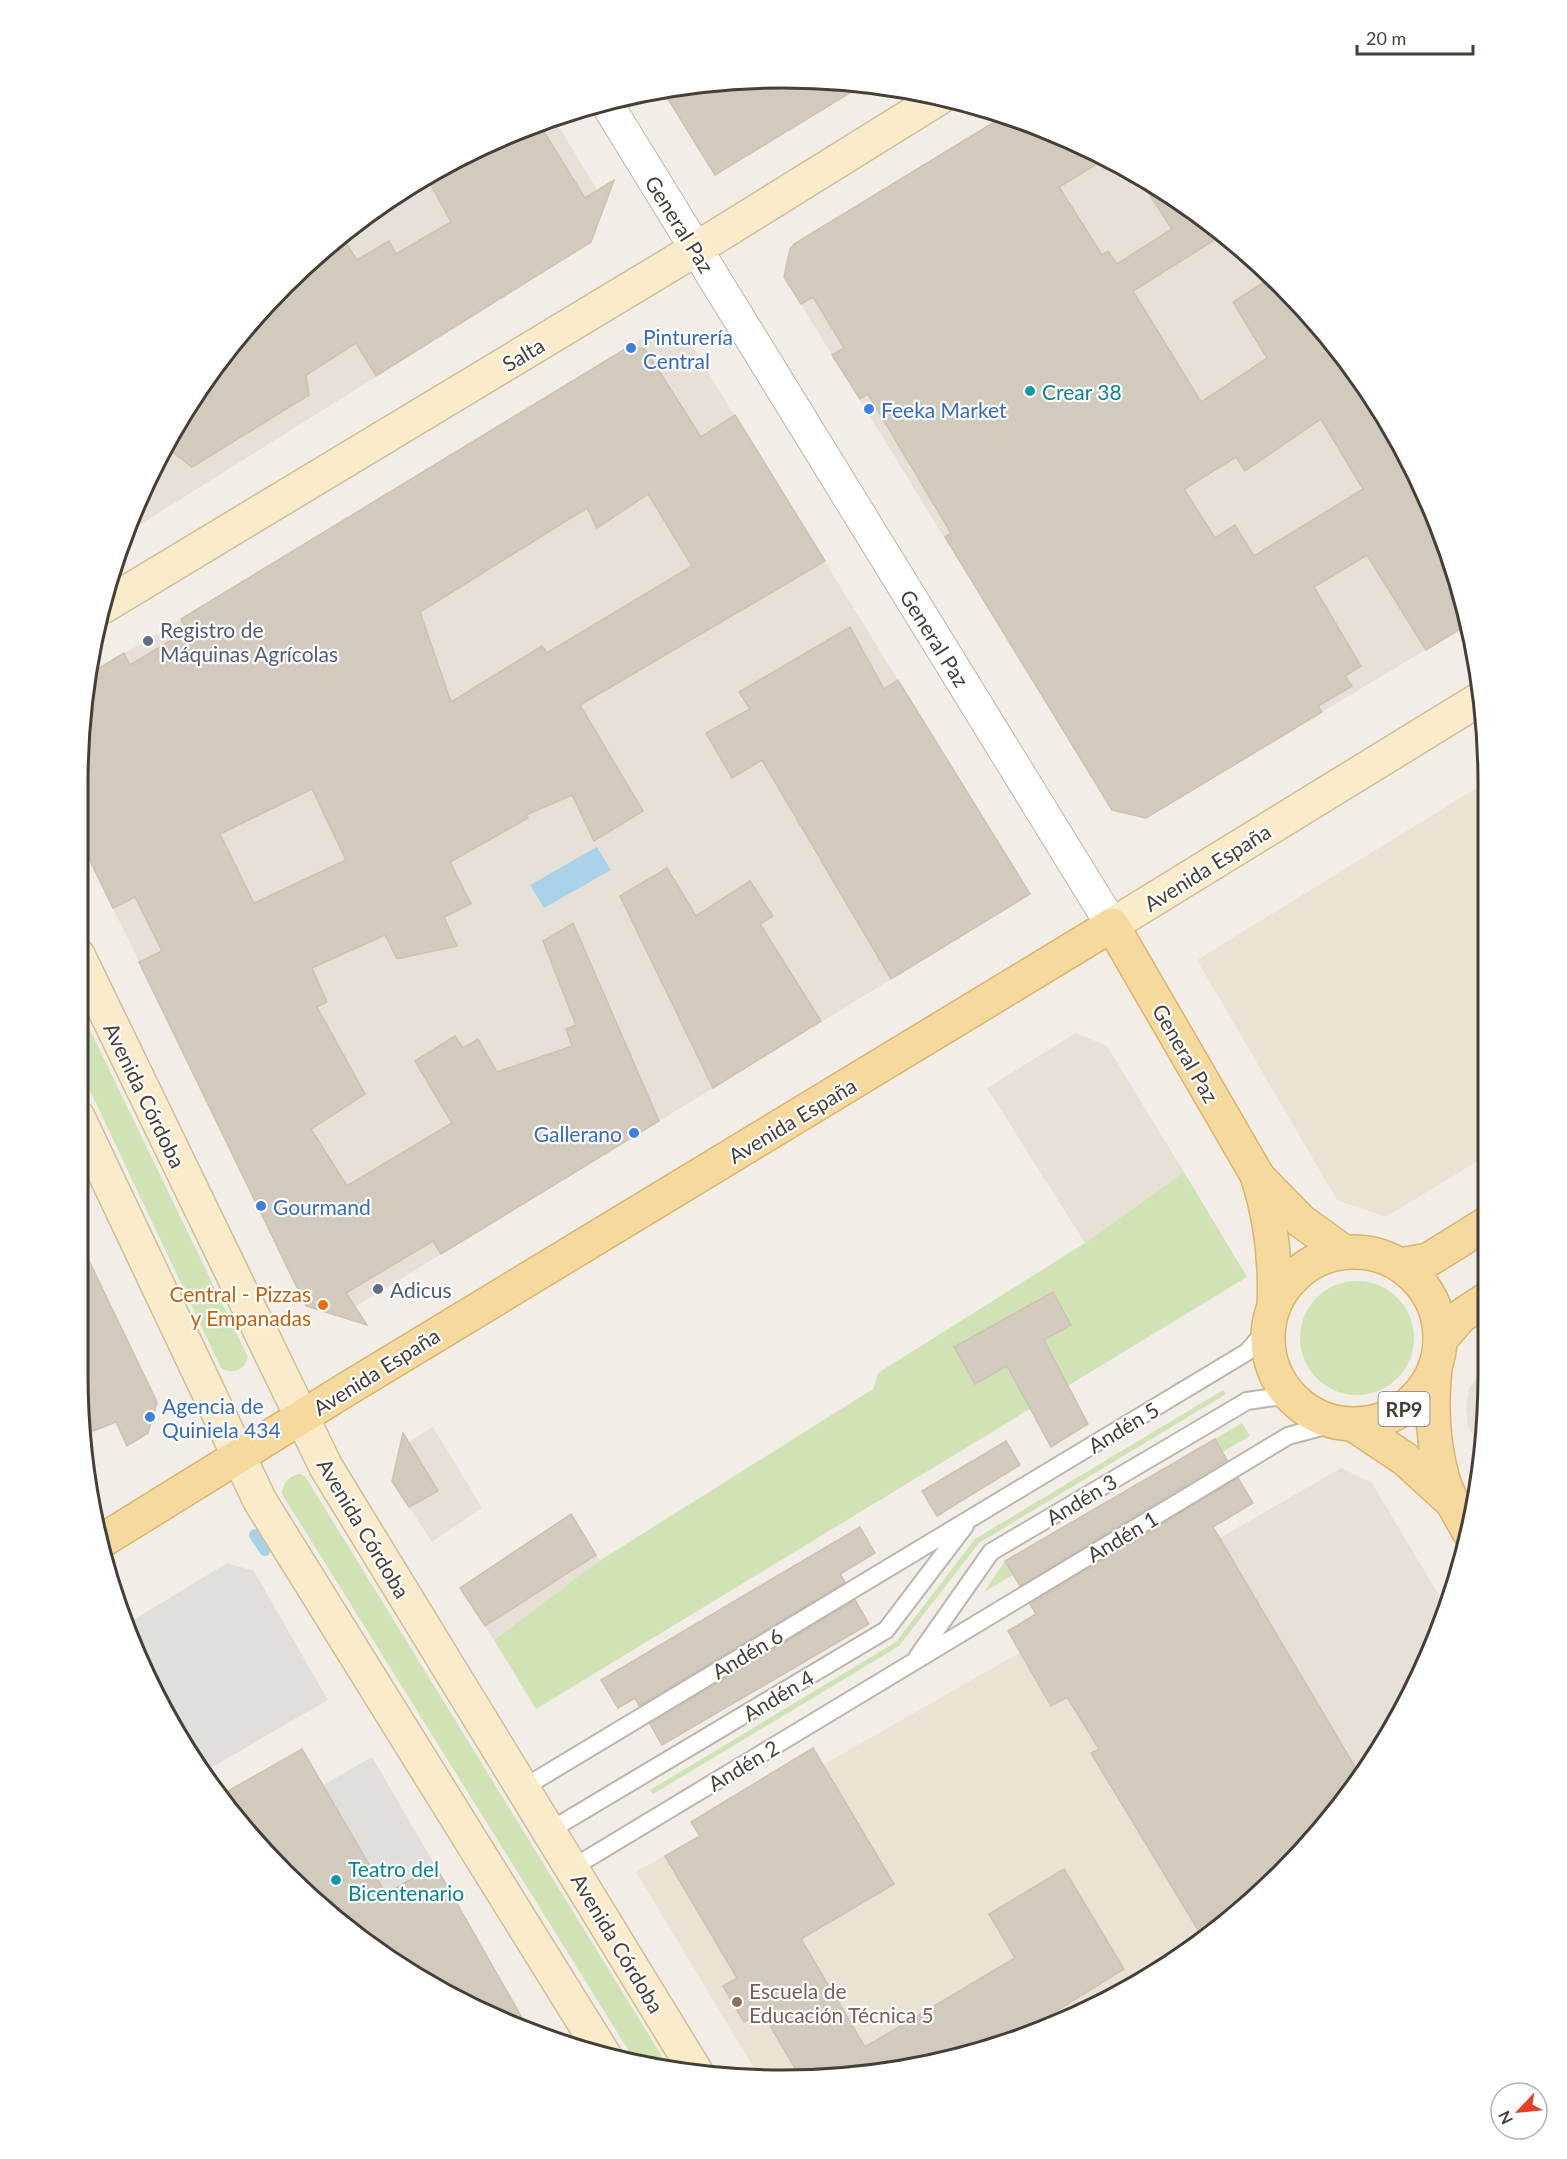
<svg xmlns="http://www.w3.org/2000/svg" width="1567" height="2159" viewBox="0 0 1567 2159" font-family="Lato,sans-serif">
<style>
.residential{fill:#e6e0d6}
.education{fill:#eae2d3}
.green{fill:#d0e3b4}
.parking{fill:#e1dfdc}
.water{fill:#a9d2ea}
.lines{fill:none;stroke-linecap:round;stroke-linejoin:round}
.stream{stroke:#a9d2ea;stroke-width:12}
.building{fill:#d3cabe;stroke:#cdc1b2;stroke-width:1.5;fill-rule:evenodd}
.lane-casing{stroke:#bdb6ab;stroke-width:20}
.street-casing{stroke:#bdb6ab;stroke-width:34}
.secondary-casing{stroke:#cebf9b;stroke-width:36}
.primary-casing{stroke:#d9b56e;stroke-width:36}
.lane{stroke:#fff;stroke-width:16}
.street{stroke:#fff;stroke-width:32}
.secondary{stroke:#faecca;stroke-width:33}
.primary{stroke:#f5d99d;stroke-width:33}
.shop-dot{fill:#3f7fe0;stroke:#fff;stroke-width:2}
.culture-dot{fill:#0f9aa8;stroke:#fff;stroke-width:2}
.service-dot{fill:#5c6f8a;stroke:#fff;stroke-width:2}
.food-dot{fill:#e8710a;stroke:#fff;stroke-width:2}
.education-dot{fill:#8d6e63;stroke:#fff;stroke-width:2}
.labels{text-anchor:middle;dominant-baseline:central;stroke-width:4.5;stroke-linejoin:round;paint-order:stroke}
.shield{fill:#fff;stroke:#7d7973;stroke-width:1.5}
.shield-label{font-size:20px;font-weight:bold;fill:#453f37}
.street-label{font-size:21px;fill:#453f37;stroke:#fff}
.shop-label{font-size:21px;fill:#366cbe;stroke:#fff;text-anchor:start}
.culture-label{font-size:21px;fill:#0d838f;stroke:#fff;text-anchor:start}
.service-label{font-size:21px;fill:#4e5e75;stroke:#fff;text-anchor:start}
.food-label{font-size:21px;fill:#c56008;stroke:#fff;text-anchor:end}
.education-label{font-size:21px;fill:#785e54;stroke:#fff;text-anchor:start}
.rim{fill:none;stroke:#453f37;stroke-width:3}
</style>
<rect width="100%" height="100%" fill="#f2eee7"/>
<g class="residential">
<polygon points="1004,116 1096,151 1213,224 1314,319 1394,430 1435,513 1465,626 1146,818 1112,810 784,277 790,247"/>
<polygon points="553,117 605,203 591,242 125,534 132,514 173,430 253,319 319,253 431,172"/>
<polygon points="655,331 688,340 1019,876 1011,906 340,1316 306,1306 78,836 78,783 89,675"/>
<polygon points="1076,1033 1107,1046 1184,1172 1085,1243 987,1088"/>
<polygon points="1487,1368 1488,1421 1483,1452 1468,1426 1466,1408 1469,1389 1480,1374"/>
<polygon points="433,1427 482,1508 432,1542 392,1481 400,1447"/>
<polygon points="1341,1468 1372,1483 1446,1607 1416,1688 1361,1777 1220,1538"/>
<polygon points="571,1514 600,1561 494,1640 460,1588"/>
</g>
<g class="education">
<polygon points="1483,784 1486,1156 1386,1217 1337,1200 1197,960"/>
<polygon points="1220,1538 1361,1777 1343,1805 1248,1906 1175,1962 1054,2027 875,2075 758,2075 636,1872"/>
</g>
<g class="green">
<path d="M78,1005L248,1357C244,1370 233,1375 221,1368L78,1065Z"/>
<polygon points="1184,1172 1247,1277 536,1709 494,1640 599,1561 873,1389 878,1373 1085,1243"/>
<circle cx="1357" cy="1338" r="57"/>
<polygon points="1223,1390 1226,1394 979,1543 899,1646 653,1794 650,1790 896,1642 975,1539"/>
<polygon points="1242,1423 1250,1436 984,1592 1005,1561"/>
<path d="M300,1474L305,1476L671,2071L637,2064L282,1494C282,1483 290,1475 300,1474Z"/>
</g>
<g class="parking">
<polygon points="227,1563 254,1571 328,1700 202,1773 197,1767 132,1646 125,1625"/>
<polygon points="372,1757 435,1865 386,1894 323,1785"/>
</g>
<polygon class="water" points="597,847 611,870 544,908 530,885"/>
<g class="lines">
<polyline class="stream" points="255,1535 265,1550"/>
</g>
<g class="building">
<polygon points="830,80 863,85 715,175 663,91 692,84"/>
<path d="M1004,116L1096,151L1107,158L1059,187L1102,255L1108,251L1117,264L1172,229L1138,177L1213,224L1224,234L1133,291L1201,402L1267,358L1233,302L1271,278L1314,319L1394,430L1435,513L1465,626L1426,650L1367,555L1314,587L1361,666L1345,676L1352,686L1318,706L1322,712L1146,818L1112,810L945,537L951,533L868,394L860,399L832,355L844,348L813,297L801,304L784,277L790,249L794,244ZM1321,419L1363,489L1254,556L1235,525L1215,538L1184,489L1236,457L1245,471Z"/>
<polygon points="539,124 585,198 614,180 591,242 376,376 356,343 306,375 309,395 192,467 165,446 173,430 253,319 317,254 343,238 357,260 389,241 396,254 451,222 431,185 508,137"/>
<path d="M630,346L645,349L701,437L735,415L825,561L580,705L643,811L594,841L572,795L526,815L528,818L450,862L471,904L444,917L457,946L397,959L385,935L312,968L327,1002L317,1007L365,1094L311,1129L347,1186L452,1123L415,1061L455,1036L463,1048L478,1039L497,1072L572,1046L566,1029L576,1025L543,941L573,923L659,1121L441,1254L433,1241L346,1293L367,1325L306,1306L139,962L162,951L135,897L113,908L78,836V783L89,674L124,653L130,665L187,631L181,619ZM648,494L692,566L547,653L542,646L451,702L420,612L587,508L597,528ZM312,789L346,860L254,903L220,834Z"/>
<polygon points="850,627 884,689 898,680 1030,894 891,979 762,760 732,778 706,733 750,709 739,692"/>
<polygon points="667,868 696,916 750,881 773,916 760,924 821,1021 713,1088 620,896"/>
<polygon points="78,1238 157,1402 148,1433 127,1446 116,1422 86,1434 78,1376"/>
<polygon points="1053,1292 1071,1325 1044,1340 1088,1424 1051,1447 1007,1366 975,1384 954,1347"/>
<polygon points="403,1433 438,1491 409,1507 392,1481"/>
<polygon points="1215,1439 1227,1460 1020,1586 1005,1561"/>
<polygon points="1006,1441 1020,1465 937,1516 922,1491"/>
<polygon points="1238,1478 1253,1503 1213,1527 1361,1777 1343,1805 1248,1906 1204,1940 1091,1753 1099,1749 1067,1697 1051,1706 1008,1631 1036,1614 1030,1604"/>
<polygon points="571,1514 596,1555 485,1626 460,1588"/>
<polygon points="860,1527 875,1553 840,1574 845,1582 639,1706 635,1698 618,1708 601,1680"/>
<polygon points="855,1600 869,1624 662,1745 650,1724"/>
<polygon points="813,1748 894,1884 801,1939 865,2047 1015,1958 989,1914 1064,1869 1124,1969 1011,2039 875,2075 799,2075 762,2012 744,2022 723,1986 737,1978 665,1856 700,1836 691,1822"/>
<polygon points="302,1749 386,1894 435,1865 529,2030 472,2008 318,1906 221,1795"/>
</g>
<g class="lines">
<defs>
<g id="lane">
<polyline points="918,1656 991,1552 1247,1401 1275,1397 1292,1398"/>
<polyline points="523,1788 1247,1352 1268,1328"/>
<polyline points="549,1831 886,1630 965,1526"/>
<polyline points="572,1868 1288,1436 1336,1423"/>
</g>
<polyline id="street" points="607,104 1112,925"/>
<g id="secondary">
<polyline points="104,606 696,249 939,98"/>
<polyline points="1112,925 1483,697"/>
<polyline points="78,955 326,1467 698,2075"/>
<polyline points="78,1117 260,1501 606,2058"/>
</g>
<g id="primary">
<polyline points="1260,1179 1301,1221 1344,1252"/>
<circle cx="1354" cy="1338" r="86"/>
<polyline points="1400,1265 1428,1260 1486,1224"/>
<polyline points="1440,1340 1461,1316 1487,1299"/>
<path d="M1435,1368C1431,1405 1433,1447 1444,1483C1450,1500 1460,1516 1469,1532"/>
<polyline points="1354,1425 1405,1459 1451,1501"/>
<path d="M100,1542L342,1392L1112,925L1257,1175C1271,1217 1276,1262 1274,1306"/>
</g>
</defs>
<use href="#lane" class="lane-casing"/>
<use href="#street" class="street-casing"/>
<use href="#secondary" class="secondary-casing"/>
<use href="#primary" class="primary-casing"/>
<use href="#lane" class="lane"/>
<use href="#street" class="street"/>
<use href="#secondary" class="secondary"/>
<use href="#primary" class="primary"/>
</g>
<g class="shop-dot">
<circle cx="631" cy="348" r="6"/>
<circle cx="869" cy="409" r="6"/>
<circle cx="634" cy="1133" r="6"/>
<circle cx="261" cy="1206" r="6"/>
<circle cx="150" cy="1417" r="6"/>
</g>
<g class="culture-dot">
<circle cx="1030" cy="391" r="6"/>
<circle cx="336" cy="1880" r="6"/>
</g>
<g class="service-dot">
<circle cx="148" cy="641" r="6"/>
<circle cx="378" cy="1289" r="6"/>
</g>
<circle class="food-dot" cx="323" cy="1305" r="6"/>
<circle class="education-dot" cx="737" cy="2002" r="6"/>
<g class="labels">
<rect class="shield" x="1378.5" y="1392" width="51" height="34" rx="4.5"/>
<g class="shield-label">
<text x="1404" y="1409">RP9</text>
</g>
<g class="street-label">
<text transform="translate(680 224) rotate(58)">General Paz</text>
<text transform="translate(523 354) rotate(-31)">Salta</text>
<text transform="translate(935 638) rotate(58)">General Paz</text>
<text transform="translate(1207 867) rotate(-32)">Avenida España</text>
<text transform="translate(1186 1053) rotate(60)">General Paz</text>
<text transform="translate(145 1095) rotate(64)">Avenida Córdoba</text>
<text transform="translate(792 1120) rotate(-31)">Avenida España</text>
<text transform="translate(376 1371) rotate(-32)">Avenida España</text>
<text transform="translate(1123 1427) rotate(-31)">Andén 5</text>
<text transform="translate(1081 1499) rotate(-31)">Andén 3</text>
<text transform="translate(364 1528) rotate(59)">Avenida Córdoba</text>
<text transform="translate(1122 1536) rotate(-31)">Andén 1</text>
<text transform="translate(747 1653) rotate(-31)">Andén 6</text>
<text transform="translate(778 1695) rotate(-31)">Andén 4</text>
<text transform="translate(743 1765) rotate(-31)">Andén 2</text>
<text transform="translate(618 1943) rotate(59)">Avenida Córdoba</text>
</g>
<g class="shop-label">
<text x="643" y="336">Pinturería<tspan x="643" dy="24">Central</tspan></text>
<text x="881" y="409">Feeka Market</text>
<text x="622" y="1133" text-anchor="end">Gallerano</text>
<text x="273" y="1206">Gourmand</text>
<text x="162" y="1405">Agencia de<tspan x="162" dy="24">Quiniela 434</tspan></text>
</g>
<g class="culture-label">
<text x="1042" y="391">Crear 38</text>
<text x="348" y="1868">Teatro del<tspan x="348" dy="24">Bicentenario</tspan></text>
</g>
<g class="service-label">
<text x="160" y="629">Registro de<tspan x="160" dy="24">Máquinas Agrícolas</tspan></text>
<text x="390" y="1289">Adicus</text>
</g>
<g class="food-label">
<text x="311" y="1293">Central - Pizzas<tspan x="311" dy="24">y Empanadas</tspan></text>
</g>
<g class="education-label">
<text x="749" y="1990">Escuela de<tspan x="749" dy="24">Educación Técnica 5</tspan></text>
</g>
</g>
<path d="M0 0H1567V2159H0ZM783 88H783A695 695 0 0 1 1478 783V1375A695 695 0 0 1 783 2070H783A695 695 0 0 1 88 1375V783A695 695 0 0 1 783 88Z" fill="#fff" fill-rule="evenodd"/>
<path class="rim" d="M783 88H783A695 695 0 0 1 1478 783V1375A695 695 0 0 1 783 2070H783A695 695 0 0 1 88 1375V783A695 695 0 0 1 783 88Z"/>
<g transform="translate(1519 2111) rotate(244)"><circle r="28" fill="#ffffff" stroke="#b5b2af" stroke-width="1.5"/>
<path d="M0-4.5L10 22L0 15L-10 22Z" fill="#e73e29"/>
<text y="-9" font-size="16" font-weight="bold" text-anchor="middle" fill="#453f37">N</text>
</g>
<path d="M1357 45v9h116v-9" fill="none" stroke="#453f37" stroke-width="3"/>
<text x="1366" y="45" font-size="18" fill="#453f37" stroke="#ffffff" stroke-width="4.5" paint-order="stroke">20 m</text>
</svg>
